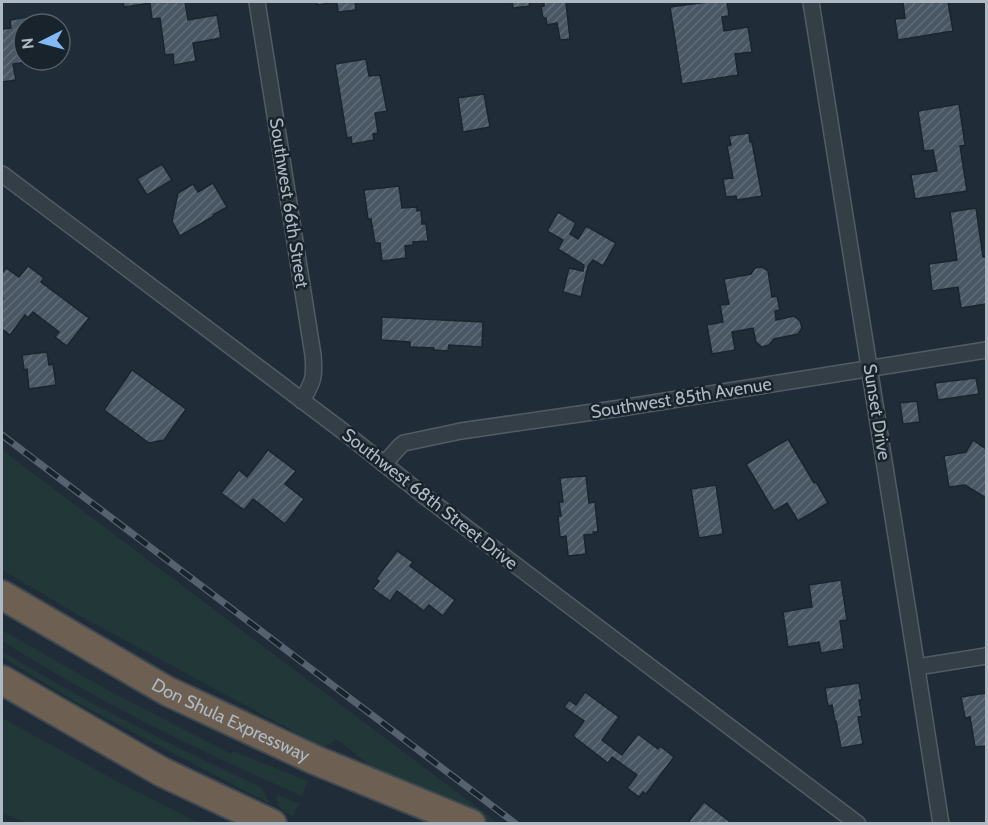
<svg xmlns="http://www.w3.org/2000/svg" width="988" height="825" viewBox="0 0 988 825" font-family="Cabin,sans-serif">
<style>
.green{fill:#223838}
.building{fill:url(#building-hatch);stroke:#1b252e;stroke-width:1.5}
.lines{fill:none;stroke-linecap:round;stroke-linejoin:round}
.street-casing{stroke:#515c65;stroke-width:18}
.highway-casing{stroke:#3e4952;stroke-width:32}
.street{stroke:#343e47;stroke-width:15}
.highway{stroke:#6d5f51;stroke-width:28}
.rail-casing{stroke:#56626f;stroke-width:7}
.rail{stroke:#19232c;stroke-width:4.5;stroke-dasharray:14;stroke-linecap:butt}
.labels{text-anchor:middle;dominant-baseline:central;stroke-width:5;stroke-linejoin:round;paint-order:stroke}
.street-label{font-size:18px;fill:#aeb9c4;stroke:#19232c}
</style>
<defs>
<pattern id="building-hatch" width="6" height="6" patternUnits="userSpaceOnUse" patternTransform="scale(1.5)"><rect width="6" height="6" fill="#485763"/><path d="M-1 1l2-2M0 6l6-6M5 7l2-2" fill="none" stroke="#606d78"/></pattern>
</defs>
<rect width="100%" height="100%" fill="#202c37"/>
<g class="green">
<polygon points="2,450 498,823 443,823 339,741 336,740 324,747 317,744 80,616 2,570"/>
<path d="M2,630L102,687L231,754L233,751L308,781L302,796C199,751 97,701 2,641Z"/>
<path d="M2,651C85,702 172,746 261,787L270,804L129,730L74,701L2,657Z"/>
<polygon points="2,718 122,784 199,823 25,823 2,812"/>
<path d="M278,795L299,804L293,816C284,812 278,808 276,798Z"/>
</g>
<g class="building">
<polygon points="123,2 185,2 188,20 217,15 221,38 193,43 196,61 174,65 173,54 165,55 160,18 152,19 150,3 124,7"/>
<polygon points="317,2 355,2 356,10 338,12 337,2 317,5"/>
<polygon points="512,2 531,2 529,2 530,6 513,8"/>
<polygon points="544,2 566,2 570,39 560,40 557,23 547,25 546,18 543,18 541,7 544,6"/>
<polygon points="707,2 727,2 729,16 722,17 724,31 748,27 752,52 735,54 738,75 682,84 670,7"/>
<polygon points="903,2 948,2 953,31 898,40 895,19 905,18"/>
<polygon points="28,17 29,24 24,24 24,60 38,60 13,64 16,80 2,82 2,29 11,28 10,20"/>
<polygon points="366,59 369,76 380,75 387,111 375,113 378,133 373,134 374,140 352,144 351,137 347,138 335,64"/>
<polygon points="484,94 490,127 463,132 458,98"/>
<polygon points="959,104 965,145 960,146 967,191 915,199 911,175 937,171 933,150 924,151 918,111"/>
<polygon points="749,133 750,142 752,142 762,196 737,200 736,196 726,197 723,179 733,178 727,146 731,145 729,136"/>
<polygon points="162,164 172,180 147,195 137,179"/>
<polygon points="213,183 227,207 213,215 214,216 180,236 172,221 178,193 193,184 198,192"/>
<polygon points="399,186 402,208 417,207 417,211 421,210 422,224 426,224 428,241 413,242 413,245 405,246 406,258 382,261 380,243 375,243 371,219 368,219 364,190"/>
<polygon points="976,208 983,257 986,257 986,305 986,304 961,308 958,287 932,291 929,264 957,260 950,212"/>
<polygon points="558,212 576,223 570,234 578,239 586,226 616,243 603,266 593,260 588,266 581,297 563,292 569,268 583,271 584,265 558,249 563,240 547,231"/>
<polygon points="28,266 44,278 41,282 89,318 67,346 55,337 59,332 33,312 28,318 25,315 10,335 2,329 2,300 3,299 2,298 2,273 6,268 19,277"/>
<polygon points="762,267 768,271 772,297 777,296 780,310 775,311 776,320 794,316 800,321 802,328 798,334 774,339 769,345 762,347 756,342 753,328 732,332 735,350 712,354 707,325 723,322 720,305 729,304 724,279 751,274 755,268"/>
<polygon points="382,317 483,322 482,347 449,345 448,351 434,350 434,348 410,347 410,342 381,340"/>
<polygon points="47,352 49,365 53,364 56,385 29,389 27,369 24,370 22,355"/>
<polygon points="132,370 186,409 164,440 149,443 104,410"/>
<polygon points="976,378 979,394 938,400 935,383"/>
<polygon points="917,401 920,422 903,424 900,403"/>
<polygon points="788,439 814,483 816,482 828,503 798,521 787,503 774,511 746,464"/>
<polygon points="973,440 986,449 986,498 965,485 949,487 944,456 966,452"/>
<polygon points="268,450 296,471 285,484 304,499 285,524 253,499 244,510 221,493 239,470 247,477"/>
<polygon points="586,476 589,503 595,502 598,532 593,532 594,534 584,535 586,554 568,556 566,536 560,537 558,516 561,516 559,502 563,502 560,478"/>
<polygon points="716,485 723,534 699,538 691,489"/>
<polygon points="397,551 413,562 410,566 455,600 443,616 429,605 424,611 397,591 390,601 373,589 379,581 376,579"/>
<polygon points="841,580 847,620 840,621 844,649 821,653 819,642 788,647 783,612 812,607 809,585"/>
<polygon points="859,683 862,700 859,700 862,716 858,717 863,744 841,748 836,721 835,721 832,705 828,706 825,688"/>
<polygon points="585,692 619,717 602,740 622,755 638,734 658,749 660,746 674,757 646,794 643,792 639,797 627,788 637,775 612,757 608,763 573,736 584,721 564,707 569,700 576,705"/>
<polygon points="986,693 986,746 975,747 970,717 965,718 961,697"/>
<polygon points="704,802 733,824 692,824 689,821"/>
</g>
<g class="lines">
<defs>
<g id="street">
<path d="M257,2L313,355C315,379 313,381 302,401"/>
<polyline points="811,2 910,624 941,824"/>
<polyline points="2,174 344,432 423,495 858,824"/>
<polyline points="384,464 400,446 404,443 461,431 621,408 986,350"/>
<polyline points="917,667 986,656"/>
</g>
<g id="highway">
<path id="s1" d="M2,595L167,691L315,760L471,824"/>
<polyline points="2,680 162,772 272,824"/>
</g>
</defs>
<use href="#street" class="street-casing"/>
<use href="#highway" class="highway-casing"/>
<use href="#street" class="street"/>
<use href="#highway" class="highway"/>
<defs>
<polyline id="rail" points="2,435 516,824"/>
</defs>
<use href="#rail" class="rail-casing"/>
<use href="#rail" class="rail"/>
</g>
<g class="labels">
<g class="street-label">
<text transform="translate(289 203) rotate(81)">Southwest 66th Street</text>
<text transform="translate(681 398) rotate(-9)">Southwest 85th Avenue</text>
<text transform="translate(877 412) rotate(81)">Sunset Drive</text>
<text transform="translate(430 499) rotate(38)">Southwest 68th Street Drive</text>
<text stroke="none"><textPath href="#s1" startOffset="261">Don Shula Expressway</textPath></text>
</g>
</g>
<rect width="988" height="825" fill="none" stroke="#aeb9c4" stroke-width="6"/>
<g transform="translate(42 42) rotate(264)"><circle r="28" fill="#19232c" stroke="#555f69" stroke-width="1.5"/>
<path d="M0-4.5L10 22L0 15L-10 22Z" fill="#81baf6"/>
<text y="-9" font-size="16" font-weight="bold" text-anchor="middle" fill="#aeb9c4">N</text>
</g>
</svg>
